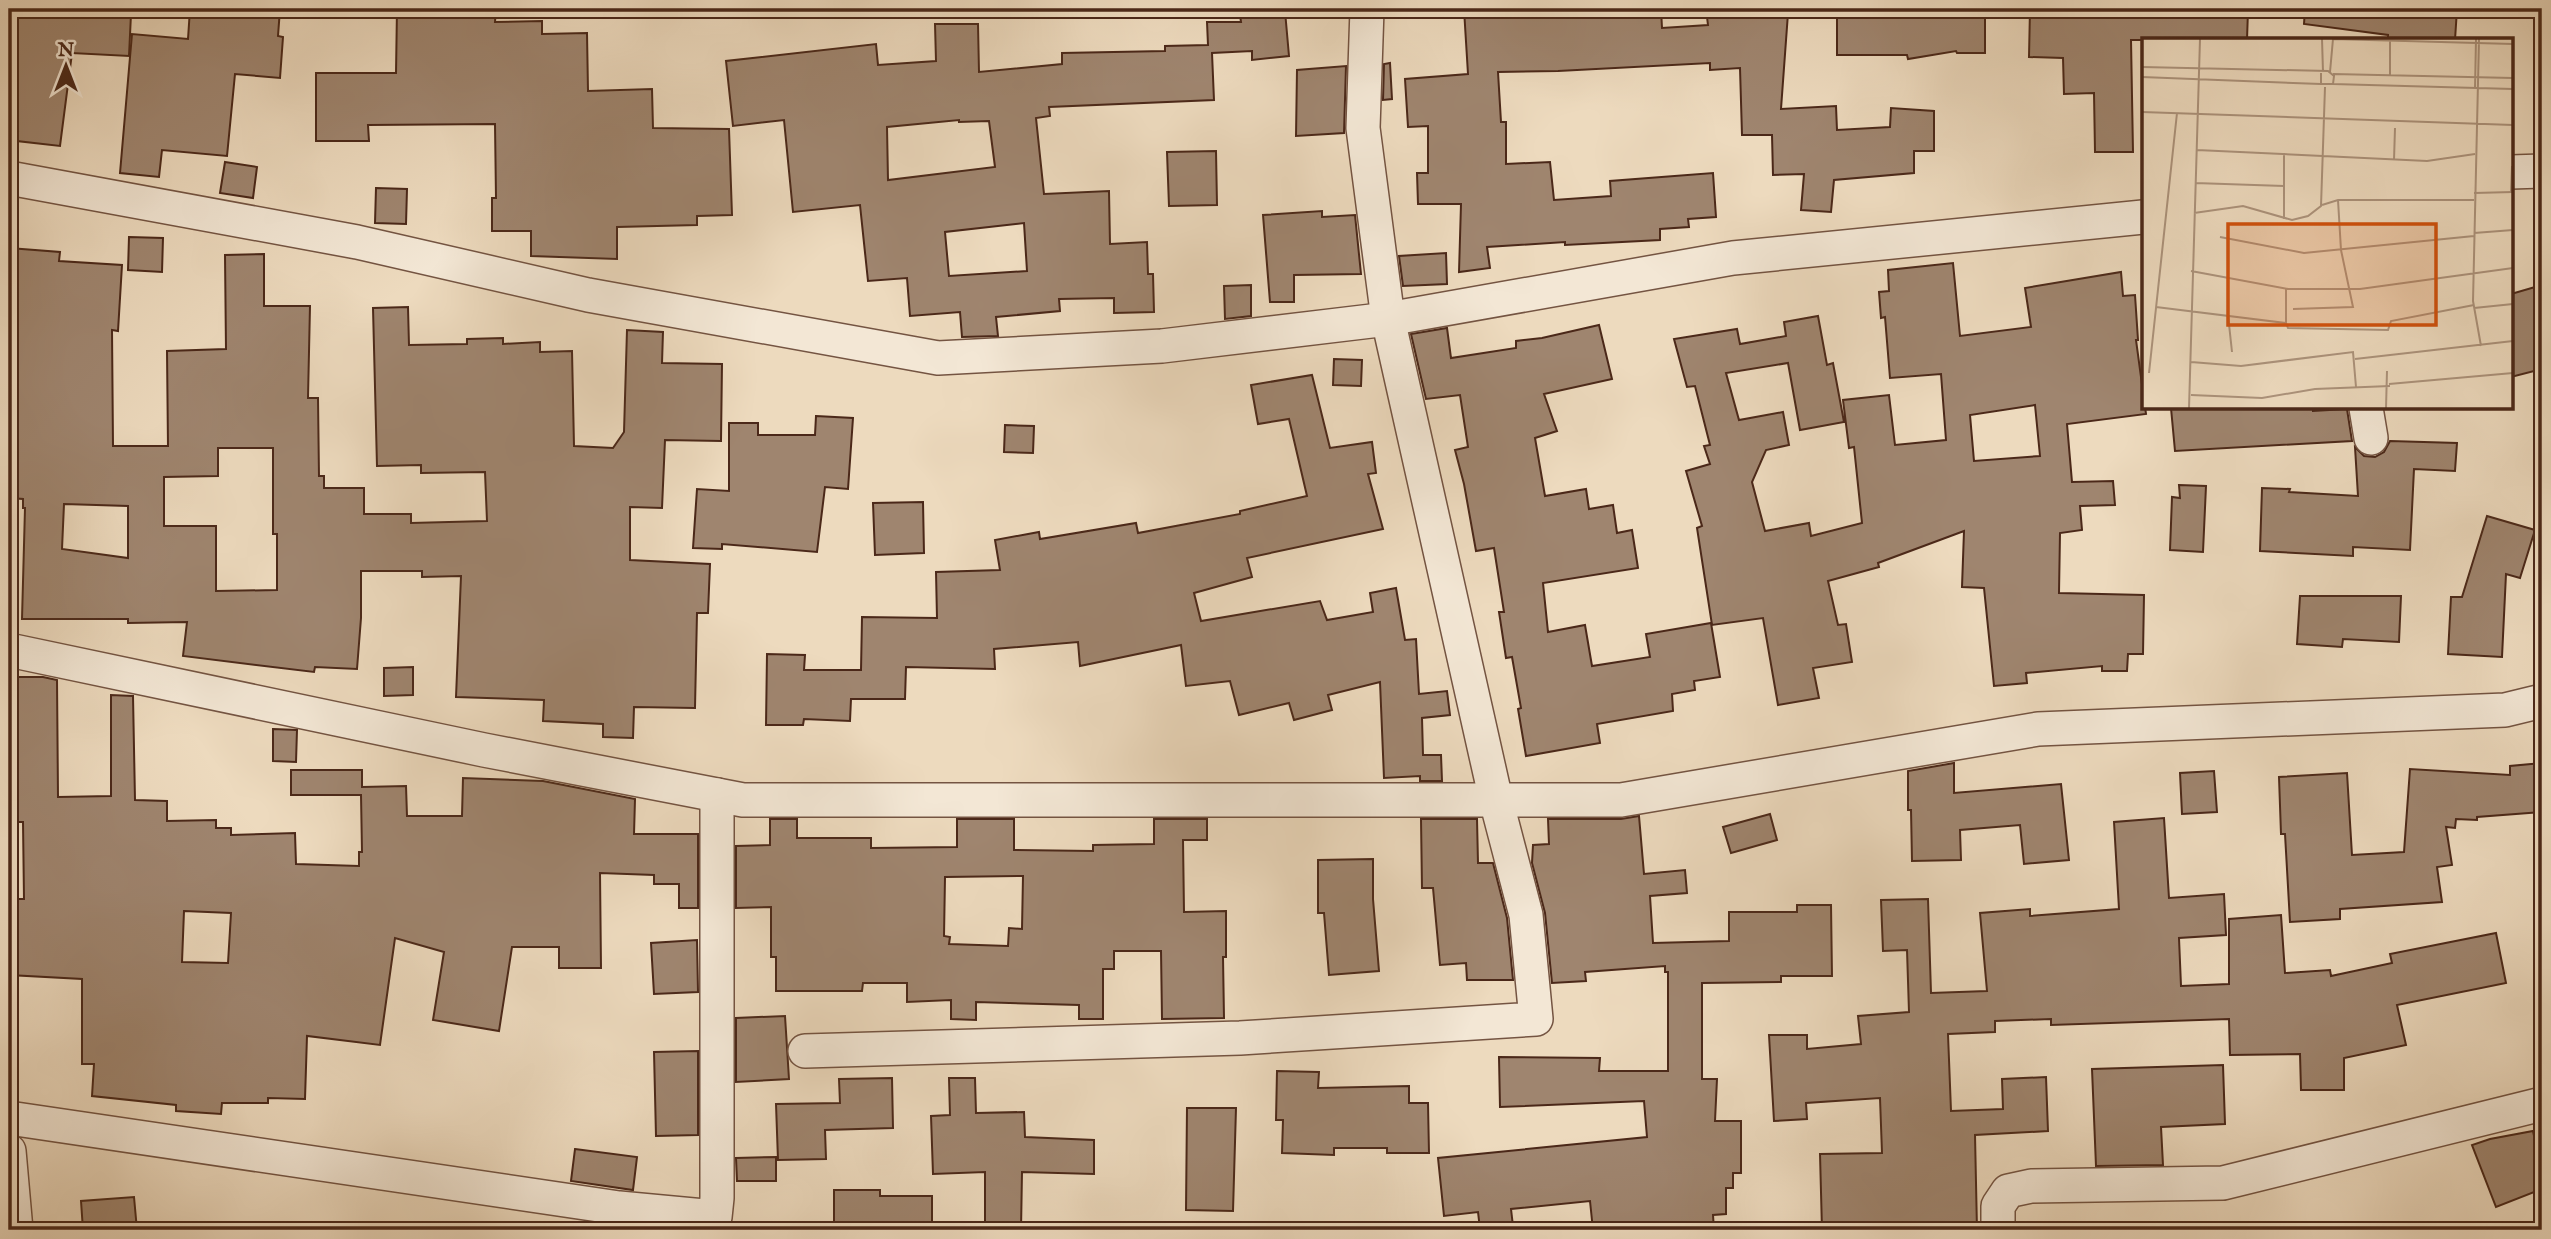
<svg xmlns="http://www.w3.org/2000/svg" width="2551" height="1239" viewBox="0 0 2551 1239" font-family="'IM FELL English',serif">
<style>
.building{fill:#9f856f;stroke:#4b2819;stroke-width:2;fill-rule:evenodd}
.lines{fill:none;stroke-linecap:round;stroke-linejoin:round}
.minor-casing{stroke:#745442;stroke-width:36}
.minor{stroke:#f3e7d5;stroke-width:33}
.inset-road{fill:none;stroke:#ac937c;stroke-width:2}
.view{fill:#d0520e;fill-opacity:0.15;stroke:#d0520e;stroke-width:3.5}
.inset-edge{fill:none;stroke:#4b2819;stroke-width:3.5}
</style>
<rect width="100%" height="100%" fill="#eddabe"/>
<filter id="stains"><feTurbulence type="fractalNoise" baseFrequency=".00286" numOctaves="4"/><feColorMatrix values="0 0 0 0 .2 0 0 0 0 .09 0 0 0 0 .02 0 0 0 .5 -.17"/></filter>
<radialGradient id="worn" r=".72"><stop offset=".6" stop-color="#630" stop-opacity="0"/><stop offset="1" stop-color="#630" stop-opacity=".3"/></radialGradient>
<g class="building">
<polygon points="9,9 67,9 67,11 131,14 129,56 72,53 60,146 17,141 18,132 9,131"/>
<polygon points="190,9 280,9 278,36 283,37 280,78 235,74 227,156 162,150 159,177 120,173 132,34 188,39"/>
<polygon points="397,9 496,9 495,22 542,21 542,34 587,33 588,91 652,89 653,128 729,129 732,215 697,216 697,225 617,227 617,259 531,256 531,231 492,231 492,198 496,198 495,124 368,125 369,141 316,141 316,73 396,73"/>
<polygon points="1464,9 1661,9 1662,28 1708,25 1707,17 1788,13 1781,109 1836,106 1837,130 1890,127 1891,108 1934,111 1934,151 1914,151 1914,173 1834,180 1831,212 1801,210 1804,174 1773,175 1772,135 1742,135 1740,68 1710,70 1710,63 1558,71 1498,72 1501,122 1506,122 1506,164 1550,162 1554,200 1611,196 1610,181 1713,173 1716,217 1688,219 1689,227 1660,229 1660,240 1565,245 1565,242 1487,247 1490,268 1459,272 1461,204 1418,204 1417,173 1428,173 1428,126 1408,127 1405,79 1468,74"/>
<polygon points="1899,9 1985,9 1985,53 1957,53 1956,51 1908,59 1907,55 1837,55 1837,10"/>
<polygon points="2030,9 2248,10 2247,40 2131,40 2133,152 2095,152 2094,93 2064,94 2063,58 2029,57"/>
<polygon points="2305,9 2457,9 2455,40 2388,39 2388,35 2304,24"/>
<path d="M1285,11L1289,56L1252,60V51L1212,53L1214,100L1049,107L1050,116L1036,118L1044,194L1109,191L1110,244L1147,242L1148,274H1153L1154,312L1114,313V298L1059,299L1060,311L996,317L998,336L962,337L960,312L910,316L907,278L868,281L860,205L793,212L784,120L733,126L726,61L876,44L878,65L936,61L935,24H978L979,72L1062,64V53L1165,51V46L1208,45L1207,22H1241L1240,15ZM959,120V122L989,121L995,167L888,180L887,127ZM1024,223L1027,271L949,276L945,232Z"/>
<polygon points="1390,63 1392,99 1383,100 1384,64"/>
<polygon points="1346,66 1344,133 1296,136 1297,70"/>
<polygon points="1216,151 1217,205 1169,206 1167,152"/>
<polygon points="225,162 257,167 253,198 220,193"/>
<polygon points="376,188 407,189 406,224 375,223"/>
<polygon points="1322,211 1322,217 1355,215 1361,274 1294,275 1294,302 1270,302 1263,215"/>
<polygon points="129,237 163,238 162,272 128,270"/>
<path d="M9,248L60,252L59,261L122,265L118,331L112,330L113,446H168L167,351L226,349L225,255L264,254V306H310L308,398H318L319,476H324V488H364V514H411V523L487,521L485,472L421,473V465L377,466L373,308L408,307L409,345L467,344V339L503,338V344L540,342V352L572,351L574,446L613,448L624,432L627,330L663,332L662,363L722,364L721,441L665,440L662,508L630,507V560L710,564L708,613H697L695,708L634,707L633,738L603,737V724L543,721L544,700L456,697L461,576L422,577V571H361V618L357,669L315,667L314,672L183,656L187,622L128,623V619H22L25,508H23V499L9,498ZM218,448H273V534H277V590L216,591V526H164V477L218,476ZM64,504L128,506V558L62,549Z"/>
<polygon points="1446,253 1447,284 1403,286 1399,256"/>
<path d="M1953,263L1960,336L2031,327L2025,288L2121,272L2123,296L2135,295L2138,340H2136L2146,414L2067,424L2072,482L2113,481L2115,505L2080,506L2082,530L2060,533L2059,593L2144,595L2143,654H2128L2127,671H2102V666L2026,673L2027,683L1994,686L1984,588L1962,587L1964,531L1878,563L1879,567L1828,581L1838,625L1846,624L1852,662L1813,668L1819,698L1778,705L1763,618L1712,625L1697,528L1702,526L1686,471L1710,464L1704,446L1710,445L1695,386L1687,387L1674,339L1737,329L1740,344L1786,336L1784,322L1818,316L1827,365L1833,363L1844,422L1800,430L1788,363L1726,373L1739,420L1783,412L1789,445L1766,450L1752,482L1765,531L1809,523L1811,536L1862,523L1854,447L1849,448L1843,400L1889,395L1895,445L1946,440L1941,374L1890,378L1885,317L1881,318L1879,292L1889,291L1888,270ZM2035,405L2040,456L1974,461L1970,415Z"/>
<polygon points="1251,285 1251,316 1225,319 1224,286"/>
<polygon points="2535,287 2542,316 2542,369 2511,377 2511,294"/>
<polygon points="1599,325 1612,379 1544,394 1557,431 1535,438 1545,496 1586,489 1589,509 1613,505 1617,533 1632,530 1638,568 1543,583 1548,632 1585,625 1592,666 1650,657 1646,634 1711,623 1720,677 1694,681 1695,690 1672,694 1673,711 1597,724 1600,743 1526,756 1518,709 1521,708 1512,657 1506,658 1499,612 1504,612 1494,548 1476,551 1464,484 1455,450 1468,447 1460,395 1426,399 1411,334 1447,328 1451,358 1516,348 1516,341 1542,338"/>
<polygon points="1334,359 1362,360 1361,386 1333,385"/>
<polygon points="1312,375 1330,448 1372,442 1376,473 1368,474 1383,529 1247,558 1252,577 1194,593 1201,621 1320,601 1327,620 1373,612 1370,593 1396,588 1405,640 1416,639 1419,694 1447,691 1450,715 1422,718 1423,755 1441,755 1442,781 1420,781 1420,776 1384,778 1380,682 1328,695 1332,710 1294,720 1289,703 1239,715 1230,681 1186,686 1181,645 1080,666 1078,642 994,649 995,669 906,667 905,699 851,699 850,721 804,719 803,725 766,725 767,654 805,655 804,670 861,670 862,617 937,618 936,572 1000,570 995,540 1039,532 1040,539 1136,523 1138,533 1240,514 1240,511 1307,496 1289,419 1258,424 1251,385"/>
<polygon points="2171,408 2313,408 2313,411 2347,409 2352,441 2175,451"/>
<polygon points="816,416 853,418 848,489 825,487 817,552 722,544 722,549 693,548 697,489 729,491 729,423 758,423 758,435 815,435"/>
<polygon points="1005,425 1034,426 1033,453 1004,452"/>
<polygon points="2390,441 2457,443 2455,471 2414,469 2410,550 2353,547 2353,556 2260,551 2262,488 2290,489 2289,492 2358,496 2355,447 2364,456 2375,457 2384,452"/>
<polygon points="2179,485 2206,486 2203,552 2170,550 2172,497 2180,498"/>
<polygon points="923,502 924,553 875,555 873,503"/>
<polygon points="2487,516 2535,530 2520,578 2506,574 2502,657 2448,654 2451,597 2462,597"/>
<polygon points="2300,596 2401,596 2399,642 2343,639 2342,647 2297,644"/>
<polygon points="413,667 413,695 384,696 384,668"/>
<path d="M9,677H43L57,680L58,797L111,796V695L133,696L135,800L167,801V821L216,820V828H231V835L295,833L296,864L359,866V852H362L361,795H291V770H362V787L406,786L407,816H462L463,778L543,781L635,799L634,834H698V908H679V884H654V875L600,873L601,968H559V947H512L499,1031L433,1020L444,952L395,938L380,1045L307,1036L305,1099L268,1098V1103H222L221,1114L176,1111V1105L92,1096L94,1064H82V979L9,975V899H24L23,822H9ZM184,911L231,913L228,963L182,962Z"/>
<polygon points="273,729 297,730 296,762 273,761"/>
<polygon points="1954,763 1954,793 2061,784 2069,860 2024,864 2020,825 1960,830 1961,860 1912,861 1911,810 1908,810 1908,771"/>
<polygon points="2542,763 2542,812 2477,817 2477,820 2456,819 2455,828 2446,827 2452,865 2437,867 2442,902 2340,909 2340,919 2290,922 2285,834 2281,834 2279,777 2347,773 2352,855 2404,852 2410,769 2510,775 2510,766"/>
<polygon points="2214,771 2217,812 2182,814 2180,773"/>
<polygon points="1770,814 1777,840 1731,853 1723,827"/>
<polygon points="1639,816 1644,874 1685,870 1687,893 1650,896 1653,943 1729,941 1729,912 1797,912 1797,905 1831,905 1832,976 1781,976 1781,982 1702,983 1702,1079 1717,1079 1715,1121 1741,1121 1741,1173 1733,1173 1733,1188 1726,1188 1726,1214 1713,1215 1714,1230 1593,1230 1590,1201 1511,1209 1513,1226 1480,1229 1478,1212 1444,1216 1438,1158 1647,1137 1644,1101 1500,1107 1499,1057 1600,1058 1599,1071 1668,1071 1668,972 1665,972 1665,966 1585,972 1586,981 1552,983 1545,913 1532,863 1533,845 1549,844 1548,819 1621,819"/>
<polygon points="2164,818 2169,898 2224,894 2226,935 2179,938 2181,986 2229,984 2229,919 2281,915 2285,973 2330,970 2331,976 2392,963 2390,954 2496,933 2506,983 2397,1005 2406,1045 2344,1058 2344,1090 2301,1090 2300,1054 2230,1055 2229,1019 2051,1025 2051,1019 1995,1021 1995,1032 1948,1034 1951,1111 2003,1109 2002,1079 2046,1077 2048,1131 1975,1135 1977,1230 1822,1230 1820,1154 1882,1153 1880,1098 1806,1103 1807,1119 1774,1121 1769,1035 1807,1035 1807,1049 1861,1044 1858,1016 1909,1012 1907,950 1883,951 1881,900 1928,899 1931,993 1987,991 1980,913 2030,909 2030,916 2119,909 2114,822"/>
<path d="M770,819H797V838H871V848L957,847V819H1014V850L1093,851V845L1154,844V819H1207V840H1183L1184,912L1226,911V957H1223L1224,1018L1162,1019L1161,951H1114V969H1103V1019H1079V1005L976,1002V1020L951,1019V1000L907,1002V983H863L862,991H776V957H771V907L736,908V846L770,845ZM1023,876L1022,929L1009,928L1008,946L949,944L950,937L944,936L945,877Z"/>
<polygon points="1421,819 1477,819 1478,863 1493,863 1507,918 1513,980 1467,980 1466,963 1440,965 1433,888 1422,888"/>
<polygon points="1373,859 1373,899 1379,971 1329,975 1324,913 1318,913 1318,860"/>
<polygon points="697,940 698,992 654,994 651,943"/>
<polygon points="785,1016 789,1079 736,1082 736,1018"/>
<polygon points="698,1051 698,1135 656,1136 654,1052"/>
<polygon points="2223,1065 2225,1124 2161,1127 2163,1165 2096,1166 2092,1069"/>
<polygon points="1277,1071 1319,1072 1318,1088 1409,1086 1409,1103 1428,1103 1429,1153 1387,1153 1387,1148 1334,1148 1334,1155 1282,1153 1283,1120 1276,1120"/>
<polygon points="892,1078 893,1128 825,1130 826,1159 778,1160 776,1104 840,1103 839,1079"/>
<polygon points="949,1078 975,1078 976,1113 1024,1112 1025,1137 1094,1140 1094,1174 1022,1172 1021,1230 985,1230 985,1172 933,1174 931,1116 950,1115"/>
<polygon points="1187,1108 1236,1108 1233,1211 1186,1210"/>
<polygon points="2533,1131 2542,1173 2542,1189 2496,1207 2472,1145 2490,1139"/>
<polygon points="575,1149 637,1157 633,1190 571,1181"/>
<polygon points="776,1157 776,1181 737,1181 736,1158"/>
<polygon points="834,1190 880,1190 880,1196 932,1196 932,1230 834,1230"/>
<polygon points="134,1197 137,1230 83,1230 81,1201"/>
</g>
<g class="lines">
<defs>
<g id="minor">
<polyline points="2511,172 2542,171"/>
<polyline points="9,178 357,242 588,295 938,358 1162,346 1388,319 1733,258 2143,217"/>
<polyline points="2366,408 2371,438"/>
<polyline points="9,650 484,750 743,800 1621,800 2038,729 2505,710 2542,701"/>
<polyline points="805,1051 1240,1038 1536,1019 1526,915 1496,800 1388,319 1363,128 1367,9"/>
<polyline points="9,1118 619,1208 715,1217 717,1198 717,795"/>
<polyline points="9,1151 16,1230"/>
<polyline points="1998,1230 1998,1206 2008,1191 2031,1186 2223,1183 2542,1104"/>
</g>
</defs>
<use href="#minor" class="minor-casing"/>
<use href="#minor" class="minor"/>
</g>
<g transform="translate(2142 38)">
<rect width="371" height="371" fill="#eddabe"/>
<path class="inset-road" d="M180,1L181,34M191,1L371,6M337,1L331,263L339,308M0,29L186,33L192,38L191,46H179V35M188,34L191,1M191,36L371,40M248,37V2M0,39L179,46M191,46L371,51M333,51L334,1M0,74L371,87M55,112L285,123L333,116M252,122L253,90M53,145L142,148M369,154L370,128M332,155L371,154M180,167L196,162H332M52,175L101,168L150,182L166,178L179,168L183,49M142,181V115M332,195L371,192M78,199L162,215L332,198M49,233L146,251H218L371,230M14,269L144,285V250M332,270L371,266M151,271L211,269L199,212L196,162M86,277L90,314M144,285L146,290L246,292L249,283L332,267M213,321L371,303M49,324L99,328L211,314L214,349M7,335L35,75M247,346L371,335M49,357L120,360L173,351L248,348M47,370L58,1M244,370L245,333"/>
<path class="view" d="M86,186H294V287H86Z"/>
<rect width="371" height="371" class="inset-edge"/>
</g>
<rect width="2551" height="1239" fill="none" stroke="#eddabe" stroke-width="35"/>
<rect x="10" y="10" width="2530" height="1218" fill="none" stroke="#4b2819" stroke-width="3.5"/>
<rect x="18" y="18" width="2516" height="1204" fill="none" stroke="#4b2819" stroke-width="2"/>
<g transform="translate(66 66)" stroke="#f3e7d5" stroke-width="5" paint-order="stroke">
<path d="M0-5L12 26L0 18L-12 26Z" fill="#4b2819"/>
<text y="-10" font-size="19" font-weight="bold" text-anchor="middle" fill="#4b2819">N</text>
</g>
<rect width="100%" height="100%" filter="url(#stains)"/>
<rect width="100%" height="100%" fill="url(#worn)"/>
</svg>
